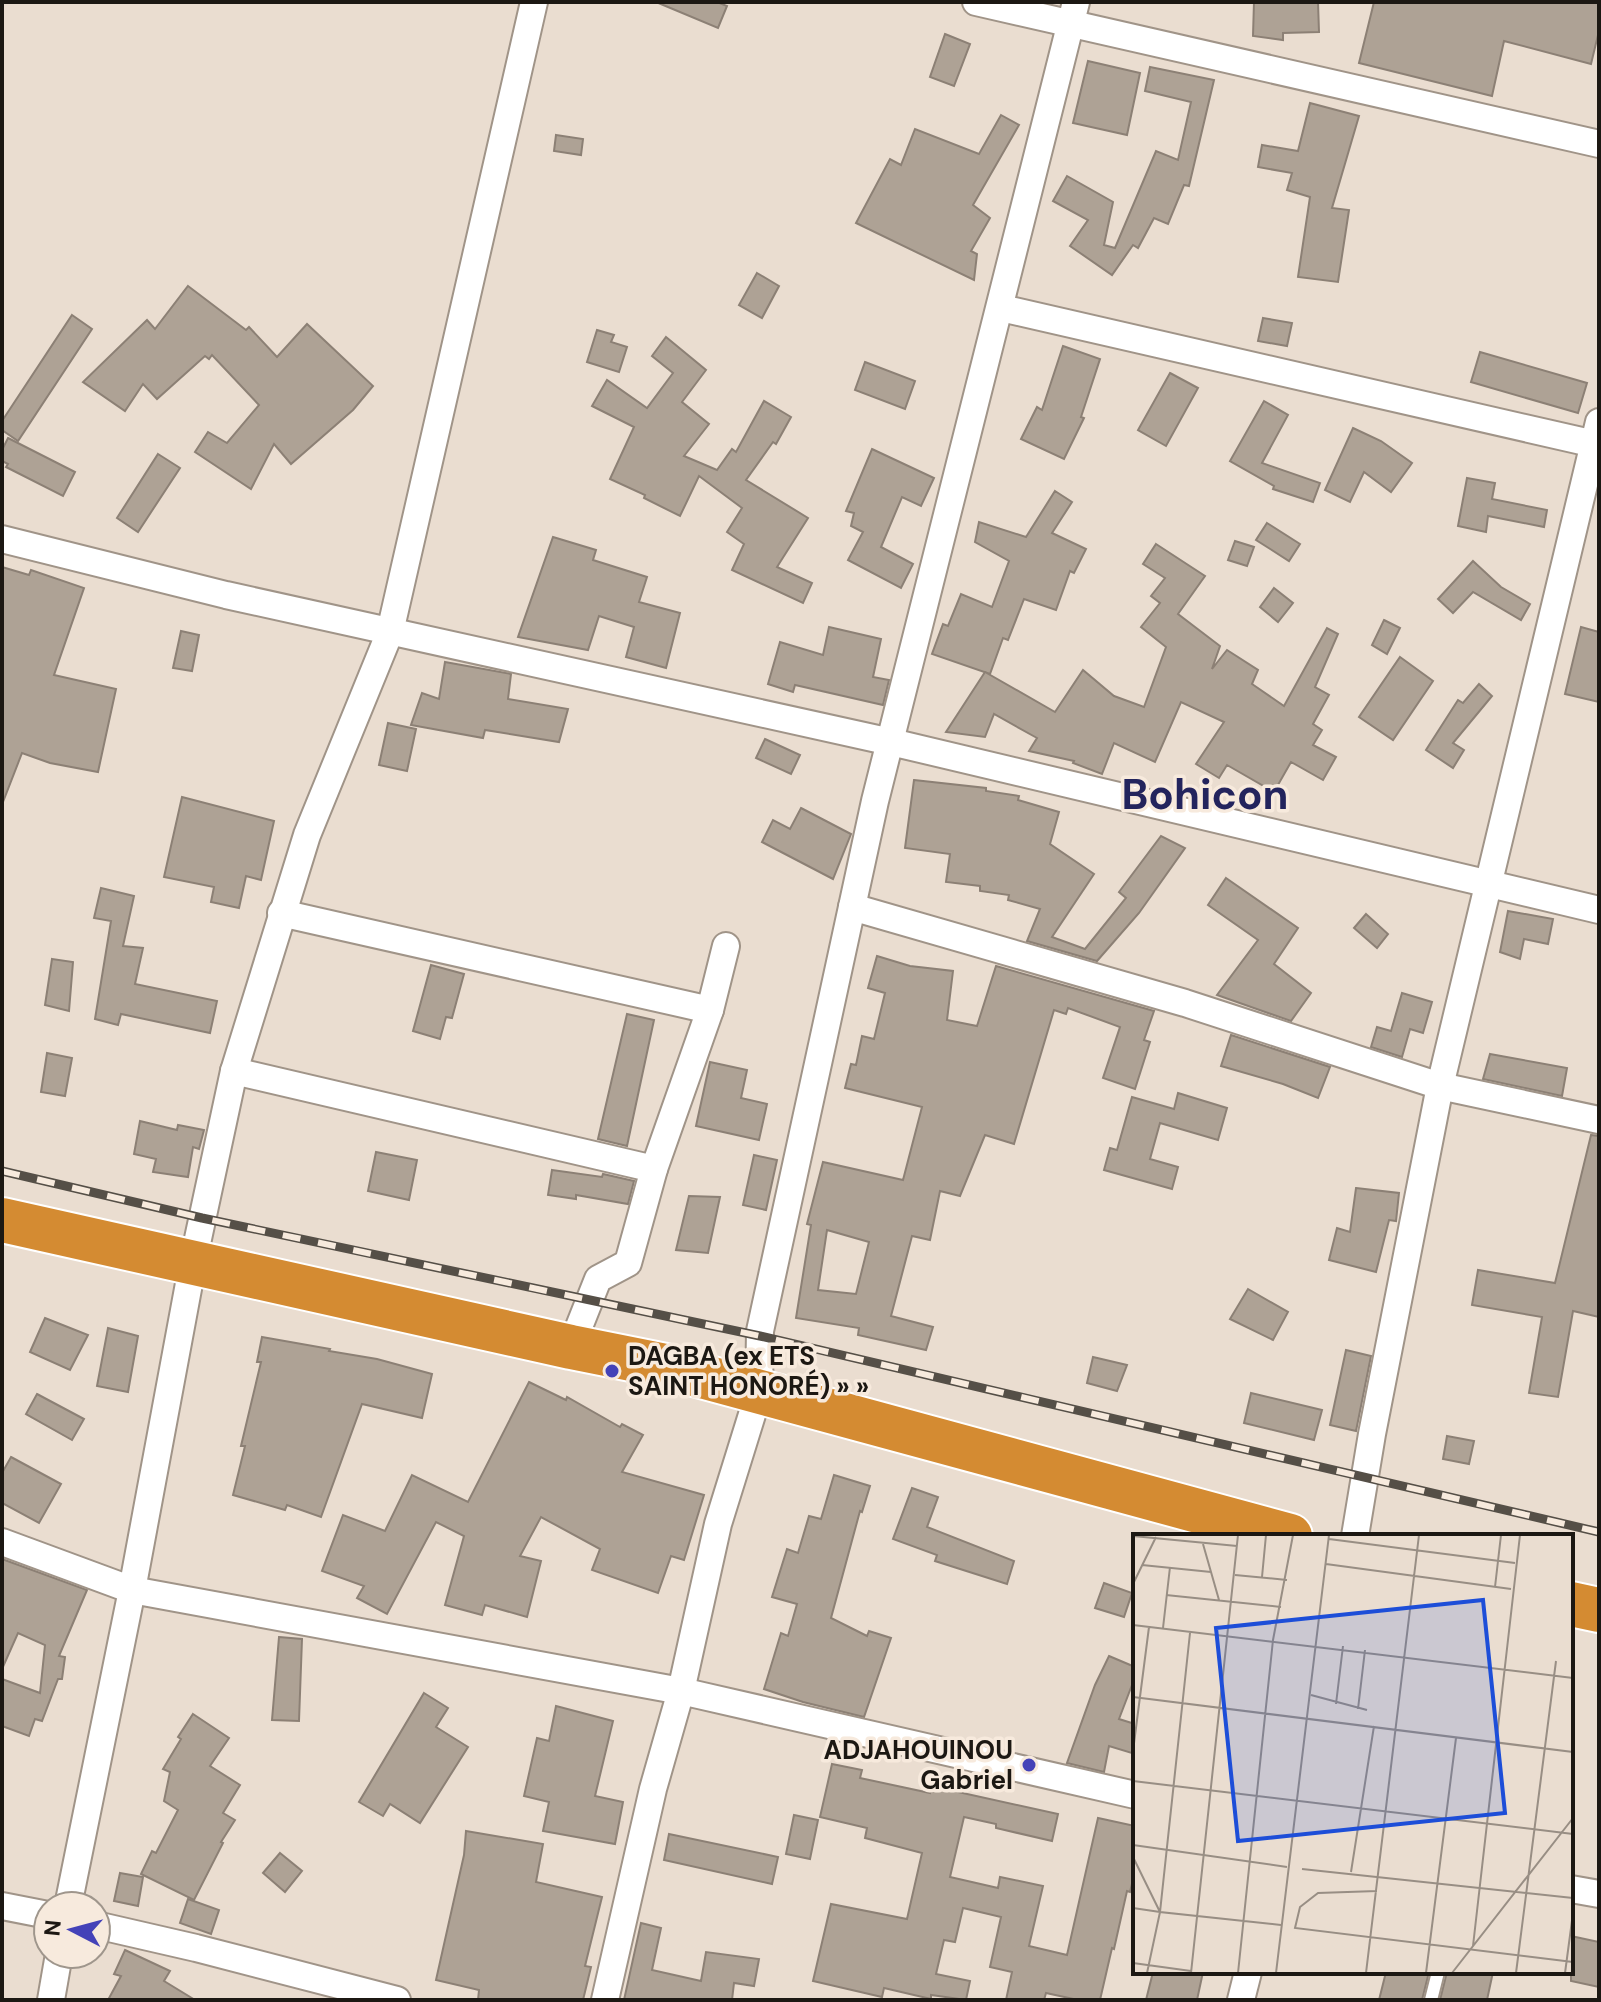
<svg xmlns="http://www.w3.org/2000/svg" width="1601" height="2002" viewBox="0 0 1601 2002" font-family="'DM Sans',sans-serif">
<style>
.building{fill:#aea295;stroke:#8c8075;stroke-width:2;fill-rule:evenodd}
.lines{fill:none;stroke-linecap:round;stroke-linejoin:round}
.lane-casing{stroke:#a09488;stroke-width:16}
.street-casing{stroke:#a09488;stroke-width:30}
.highway-casing{stroke:#fff;stroke-width:48}
.lane{stroke:#fff;stroke-width:12}
.street{stroke:#fff;stroke-width:26}
.highway{stroke:#d48b32;stroke-width:44}
.rail-casing{stroke:#554f47;stroke-width:9}
.rail{stroke:#f7eadd;stroke-width:6;stroke-dasharray:18;stroke-linecap:butt}
.poi-dot{fill:#4442b8;stroke:#f7eadd;stroke-width:3}
.labels{text-anchor:middle;dominant-baseline:central;stroke-width:7;stroke-linejoin:round;paint-order:stroke}
.poi-label{font-size:26px;font-weight:bold;fill:#1c1813;stroke:#f7eadd;text-anchor:start}
.town-label{font-size:42px;font-weight:bold;fill:#23245d;stroke:#f7eadd}
.inset-road{fill:none;stroke:#988e84;stroke-width:2}
.view{fill:#1d4ed8;fill-opacity:0.15;stroke:#1d4ed8;stroke-width:4}
.inset-edge{fill:none;stroke:#1c1813;stroke-width:4}
</style>
<rect width="100%" height="100%" fill="#eaddd0"/>
<g class="building">
<polygon points="656,2 717,2 727,6 718,28"/>
<polygon points="1254,2 1318,2 1319,32 1283,33 1283,40 1253,36"/>
<polygon points="1374,2 1599,2 1599,31 1591,64 1504,41 1492,96 1359,63"/>
<polygon points="945,34 970,44 954,86 930,77"/>
<polygon points="1088,61 1140,73 1127,135 1073,123"/>
<polygon points="1150,67 1214,80 1189,186 1184,185 1168,224 1154,218 1138,248 1133,245 1112,275 1070,246 1088,220 1053,201 1067,176 1113,202 1104,245 1115,248 1156,151 1178,160 1191,102 1145,91"/>
<polygon points="1310,103 1359,116 1332,208 1349,210 1338,282 1298,277 1310,197 1287,190 1292,173 1258,167 1262,145 1298,151"/>
<polygon points="1001,115 1019,125 973,205 990,218 971,251 977,254 974,280 856,223 890,159 901,165 915,129 979,154"/>
<polygon points="556,135 583,139 581,155 554,151"/>
<polygon points="757,273 779,286 762,318 739,305"/>
<polygon points="188,286 246,330 249,327 277,357 307,324 373,386 353,410 291,464 274,444 251,489 195,452 208,432 227,443 259,405 212,355 209,359 205,356 157,399 143,384 125,411 83,382 147,320 155,329"/>
<polygon points="72,315 92,329 18,441 2,430 2,421"/>
<polygon points="1263,318 1292,323 1287,346 1258,341"/>
<polygon points="597,330 614,335 611,342 627,347 619,372 587,362"/>
<polygon points="666,337 706,370 682,402 709,424 684,456 717,470 732,449 736,452 764,401 791,417 776,444 773,442 746,480 808,518 777,567 812,583 803,603 732,570 744,544 727,532 742,508 699,476 680,516 644,498 645,495 610,479 634,427 592,406 607,380 647,408 673,373 652,356"/>
<polygon points="1063,346 1100,359 1081,417 1084,418 1064,459 1021,439 1037,407 1042,410"/>
<polygon points="1480,352 1587,383 1578,413 1471,382"/>
<polygon points="865,362 915,381 905,409 855,390"/>
<polygon points="1170,373 1198,388 1166,446 1138,430"/>
<polygon points="1264,401 1288,415 1262,463 1320,483 1313,502 1273,489 1274,486 1230,461"/>
<polygon points="1353,428 1381,441 1412,463 1391,492 1364,472 1350,502 1325,490"/>
<polygon points="8,438 75,472 63,496 6,467 8,464 2,461 2,450"/>
<polygon points="872,449 934,478 921,506 902,497 881,547 913,564 901,588 848,560 863,532 851,526 854,513 846,511"/>
<polygon points="158,454 180,468 138,532 117,518"/>
<polygon points="1467,478 1495,483 1492,499 1547,510 1544,527 1488,516 1486,532 1458,526"/>
<polygon points="1055,491 1072,502 1052,533 1086,549 1074,573 1070,571 1056,610 1024,599 1008,640 1003,638 990,674 932,654 943,624 948,626 961,594 992,607 1009,561 975,542 979,522 1026,537"/>
<polygon points="1267,523 1300,544 1289,561 1256,540"/>
<polygon points="553,537 596,550 593,560 647,577 639,602 680,613 666,668 626,657 634,627 599,616 588,650 518,637"/>
<polygon points="1235,541 1254,547 1247,566 1228,560"/>
<polygon points="1156,544 1205,576 1178,614 1220,646 1212,669 1227,650 1258,670 1252,684 1284,706 1327,628 1338,634 1315,687 1329,695 1313,724 1322,730 1313,745 1336,757 1323,780 1291,762 1274,792 1227,765 1219,778 1196,764 1224,722 1181,702 1155,762 1114,743 1102,774 1073,763 1074,761 1029,751 1037,738 994,714 985,737 946,732 985,672 1055,712 1083,670 1114,696 1144,707 1166,647 1141,627 1160,603 1151,596 1165,578 1143,564"/>
<polygon points="1473,561 1501,587 1530,604 1521,620 1473,592 1453,613 1438,599"/>
<polygon points="2,567 29,575 31,570 84,588 54,675 116,689 98,772 50,763 22,753 3,802"/>
<polygon points="1274,588 1293,603 1278,622 1260,607"/>
<polygon points="1384,620 1400,628 1387,654 1372,645"/>
<polygon points="829,627 881,639 873,677 889,680 883,705 795,685 793,692 768,684 780,642 823,655"/>
<polygon points="1581,627 1599,632 1599,702 1565,694"/>
<polygon points="181,631 199,635 192,671 173,668"/>
<polygon points="1400,657 1433,681 1393,740 1359,717"/>
<polygon points="445,662 511,674 508,699 568,709 559,742 485,730 483,738 411,725 422,693 439,699"/>
<polygon points="1479,684 1492,696 1453,743 1464,750 1453,768 1426,750 1458,700 1463,703"/>
<polygon points="388,723 416,729 407,771 379,765"/>
<polygon points="765,739 800,755 791,774 756,758"/>
<polygon points="914,780 986,788 986,791 1019,796 1018,800 1059,812 1050,844 1094,874 1052,937 1085,949 1126,898 1119,892 1161,836 1185,848 1139,913 1097,961 1027,941 1040,909 1008,900 1009,895 980,891 980,886 946,882 950,854 905,848"/>
<polygon points="182,797 274,821 261,880 246,876 239,908 211,902 214,887 164,877"/>
<polygon points="801,808 851,834 833,879 762,842 773,820 790,829"/>
<polygon points="1226,878 1298,928 1274,964 1311,993 1291,1021 1217,995 1258,940 1208,905"/>
<polygon points="101,888 134,896 123,946 143,948 135,984 217,1001 210,1033 121,1014 118,1025 95,1019 111,921 94,918"/>
<polygon points="1508,911 1553,919 1548,944 1524,939 1520,959 1500,952"/>
<polygon points="1366,914 1388,934 1377,948 1354,928"/>
<path d="M877,956L910,966L953,971L947,1020L977,1026L996,966L1154,1011L1144,1040L1150,1042L1135,1089L1103,1078L1120,1027L1068,1008L1066,1014L1054,1010L1014,1144L985,1135L960,1196L940,1191L930,1240L912,1236L891,1316L933,1327L926,1350L858,1335L859,1328L796,1318L811,1225L807,1224L823,1162L903,1180L922,1107L845,1088L851,1064L856,1065L862,1036L874,1039L885,993L868,988ZM827,1230L869,1242L856,1294L818,1290Z"/>
<polygon points="52,959 73,962 69,1011 45,1005"/>
<polygon points="431,965 464,974 452,1018 446,1017 440,1039 413,1031"/>
<polygon points="1402,993 1432,1002 1423,1033 1410,1029 1402,1057 1371,1047 1377,1027 1391,1031"/>
<polygon points="627,1014 654,1020 627,1146 598,1139"/>
<polygon points="1231,1035 1330,1067 1318,1098 1283,1084 1221,1066"/>
<polygon points="47,1053 72,1058 65,1096 41,1092"/>
<polygon points="1490,1054 1567,1068 1562,1096 1483,1079"/>
<polygon points="710,1062 747,1070 741,1098 767,1104 759,1140 696,1126"/>
<polygon points="1178,1093 1227,1108 1218,1140 1160,1123 1150,1159 1178,1167 1172,1189 1104,1170 1110,1148 1117,1150 1132,1097 1174,1109"/>
<polygon points="140,1121 177,1130 178,1125 204,1130 199,1149 193,1147 188,1177 153,1172 156,1159 134,1154"/>
<polygon points="1591,1135 1599,1136 1599,1317 1573,1311 1558,1397 1529,1393 1542,1317 1472,1305 1478,1270 1555,1283"/>
<polygon points="376,1152 417,1160 409,1200 368,1191"/>
<polygon points="754,1155 777,1160 766,1210 743,1205"/>
<polygon points="552,1170 602,1177 603,1174 634,1181 628,1204 576,1195 576,1199 548,1195"/>
<polygon points="1356,1188 1399,1193 1396,1221 1389,1220 1376,1272 1329,1260 1337,1228 1350,1232"/>
<polygon points="689,1196 720,1197 708,1253 676,1250"/>
<polygon points="1248,1289 1288,1312 1273,1340 1230,1319"/>
<polygon points="45,1318 88,1335 70,1370 30,1352"/>
<polygon points="108,1328 138,1336 128,1392 97,1386"/>
<polygon points="262,1337 330,1349 329,1351 377,1359 432,1374 422,1418 362,1404 321,1517 287,1505 285,1510 233,1495 245,1446 241,1446 261,1362 257,1362"/>
<polygon points="1346,1350 1371,1356 1356,1431 1330,1425"/>
<polygon points="1093,1357 1127,1365 1117,1391 1087,1383"/>
<polygon points="529,1382 566,1400 567,1397 620,1427 622,1424 643,1435 622,1472 704,1495 684,1560 671,1556 658,1593 592,1570 600,1549 541,1517 520,1556 541,1561 527,1617 485,1605 482,1615 445,1605 464,1536 436,1522 387,1614 357,1598 364,1586 322,1571 343,1515 385,1531 412,1475 468,1502"/>
<polygon points="1251,1393 1322,1410 1314,1440 1244,1423"/>
<polygon points="37,1394 84,1419 72,1440 26,1414"/>
<polygon points="1447,1436 1474,1441 1469,1464 1443,1459"/>
<polygon points="11,1457 61,1484 39,1523 2,1503 2,1473"/>
<polygon points="834,1475 870,1486 862,1512 860,1511 831,1618 867,1636 869,1631 891,1638 864,1717 803,1702 764,1689 781,1633 788,1636 797,1604 772,1597 787,1549 798,1553 809,1516 821,1519"/>
<polygon points="912,1488 938,1497 927,1527 1014,1561 1007,1584 935,1561 937,1555 893,1539"/>
<polygon points="2,1559 87,1590 59,1656 65,1657 62,1679 58,1679 42,1721 35,1719 29,1736 2,1726 2,1679 40,1693 45,1645 18,1633 2,1669"/>
<polygon points="1104,1583 1132,1593 1124,1617 1095,1608"/>
<polygon points="279,1637 302,1639 299,1721 272,1720"/>
<polygon points="1109,1656 1135,1667 1135,1677 1119,1719 1135,1724 1135,1754 1109,1746 1104,1772 1067,1763 1095,1685"/>
<polygon points="424,1693 448,1708 436,1727 468,1747 420,1823 390,1804 383,1816 359,1802"/>
<polygon points="556,1706 613,1721 595,1796 623,1802 615,1844 543,1831 549,1802 524,1796 537,1738 549,1741"/>
<polygon points="193,1714 229,1738 210,1766 240,1785 223,1813 235,1820 221,1842 223,1843 194,1900 141,1874 152,1851 156,1853 178,1810 164,1801 170,1772 163,1769 181,1739 178,1737"/>
<polygon points="832,1764 862,1770 860,1778 930,1793 931,1786 1058,1814 1052,1841 996,1828 996,1824 964,1817 950,1877 998,1888 1000,1877 1043,1886 1029,1946 1067,1955 1098,1818 1135,1826 1135,1871 1130,1892 1127,1891 1114,1949 1112,1948 1100,2000 1078,2000 1046,1993 1044,2000 1006,2000 1012,1972 990,1967 1001,1917 963,1908 955,1942 944,1940 936,1974 970,1981 966,2000 931,1995 931,1999 884,1988 882,1997 813,1981 831,1904 907,1919 922,1853 865,1838 867,1828 820,1817"/>
<polygon points="794,1815 818,1820 810,1859 786,1854"/>
<polygon points="466,1831 543,1844 536,1882 602,1897 585,1966 591,1967 583,2000 478,2000 479,1990 436,1980 464,1855"/>
<polygon points="669,1834 778,1857 772,1884 664,1860"/>
<polygon points="280,1853 302,1871 285,1892 263,1873"/>
<polygon points="120,1873 143,1877 138,1906 114,1901"/>
<polygon points="188,1899 219,1910 211,1934 180,1923"/>
<polygon points="641,1923 661,1928 652,1970 701,1981 706,1952 759,1959 754,1986 734,1983 732,2000 624,2000"/>
<polygon points="1571,1936 1599,1942 1599,1987 1571,1981"/>
<polygon points="125,1950 170,1971 164,1981 195,2000 108,2000 121,1976 114,1974"/>
<polygon points="1153,1972 1203,1972 1197,2000 1146,2000"/>
<polygon points="1386,1972 1429,1972 1422,2000 1379,2000"/>
<polygon points="1447,1972 1493,1972 1487,2000 1440,2000"/>
</g>
<g class="lines">
<defs>
<polyline id="lane" points="1431,2000 1438,1972"/>
<g id="street">
<polyline points="976,2 1599,144"/>
<polyline points="1001,308 1599,445"/>
<polyline points="2,539 226,595 891,742 1599,910"/>
<polyline points="852,907 1185,1003 1440,1086 1599,1120"/>
<polyline points="281,913 710,1010"/>
<polyline points="234,1071 654,1169"/>
<polyline points="571,1347 598,1279 628,1263 654,1169 710,1010 726,946"/>
<polyline points="1355,1536 1372,1434 1440,1086 1599,422"/>
<polyline points="2,1542 132,1590 681,1691 1135,1795"/>
<polyline points="1571,1889 1599,1894"/>
<polyline points="2,1906 48,1915"/>
<polyline points="68,1906 132,1590 193,1262 234,1071 307,835 390,632 534,2"/>
<polyline points="96,1925 196,1948 397,2000"/>
<polyline points="51,2000 59,1954"/>
<polyline points="605,2000 653,1789 681,1691 718,1524 759,1392 760,1331 875,801 1076,2"/>
<polyline points="1241,2000 1248,1972"/>
</g>
<g id="highway">
<polyline points="2,1220 571,1347 661,1365 1290,1536"/>
<polyline points="1571,1604 1599,1610"/>
</g>
</defs>
<use href="#lane" class="lane-casing"/>
<use href="#street" class="street-casing"/>
<use href="#highway" class="highway-casing"/>
<use href="#lane" class="lane"/>
<use href="#street" class="street"/>
<use href="#highway" class="highway"/>
<defs>
<polyline id="rail" points="2,1171 202,1218 760,1336 1599,1532"/>
</defs>
<use href="#rail" class="rail-casing"/>
<use href="#rail" class="rail"/>
</g>
<g class="poi-dot">
<circle cx="612" cy="1371" r="8"/>
<circle cx="1029" cy="1765" r="8"/>
</g>
<g class="labels">
<g class="poi-label">
<text x="628" y="1356">DAGBA (ex ETS<tspan x="628" dy="30">SAINT HONORÉ) » »</tspan></text>
<text x="1013" y="1750" text-anchor="end">ADJAHOUINOU<tspan x="1013" dy="30">Gabriel</tspan></text>
</g>
<g class="town-label">
<text x="1205" y="794">Bohicon</text>
</g>
</g>
<g transform="translate(1133 1534)">
<rect width="440" height="440" fill="#eaddd0"/>
<path class="inset-road" d="M0,2L104,12M196,5L382,29M70,10L86,66M193,30L378,55M9,31L78,38M102,41L154,46M129,43L133,1M0,50L23,3M362,53L368,1M33,61L148,73M0,91L440,144M30,94L37,33M178,161L234,176M0,163L440,218M203,170L210,112M225,175L232,116M0,217L16,93M0,247L440,300M0,311L154,333M0,323L27,378L148,391M169,335L440,364M218,338L241,192M244,357L185,359L167,373L162,394L440,428M0,374L27,378M340,412L387,1M0,429L58,437M14,439L27,378L57,99M58,439L105,1M105,439L140,106L160,1M143,439L196,1M233,439L286,1M293,439L323,204M319,439L440,284M383,439L423,127M432,439L440,379"/>
<path class="view" d="M350,66L372,279L105,307L83,94Z"/>
<rect width="440" height="440" class="inset-edge"/>
</g>
<rect width="1601" height="2002" fill="none" stroke="#1c1813" stroke-width="8"/>
<g transform="translate(72 1930) rotate(276)"><circle r="38" fill="#f7eadd" stroke="#9f968c" stroke-width="2"/>
<path d="M0-6L14 30L0 20L-14 30Z" fill="#4442b8"/>
<text y="-12" font-size="22" font-weight="bold" text-anchor="middle" fill="#1c1813">N</text>
</g>
</svg>
